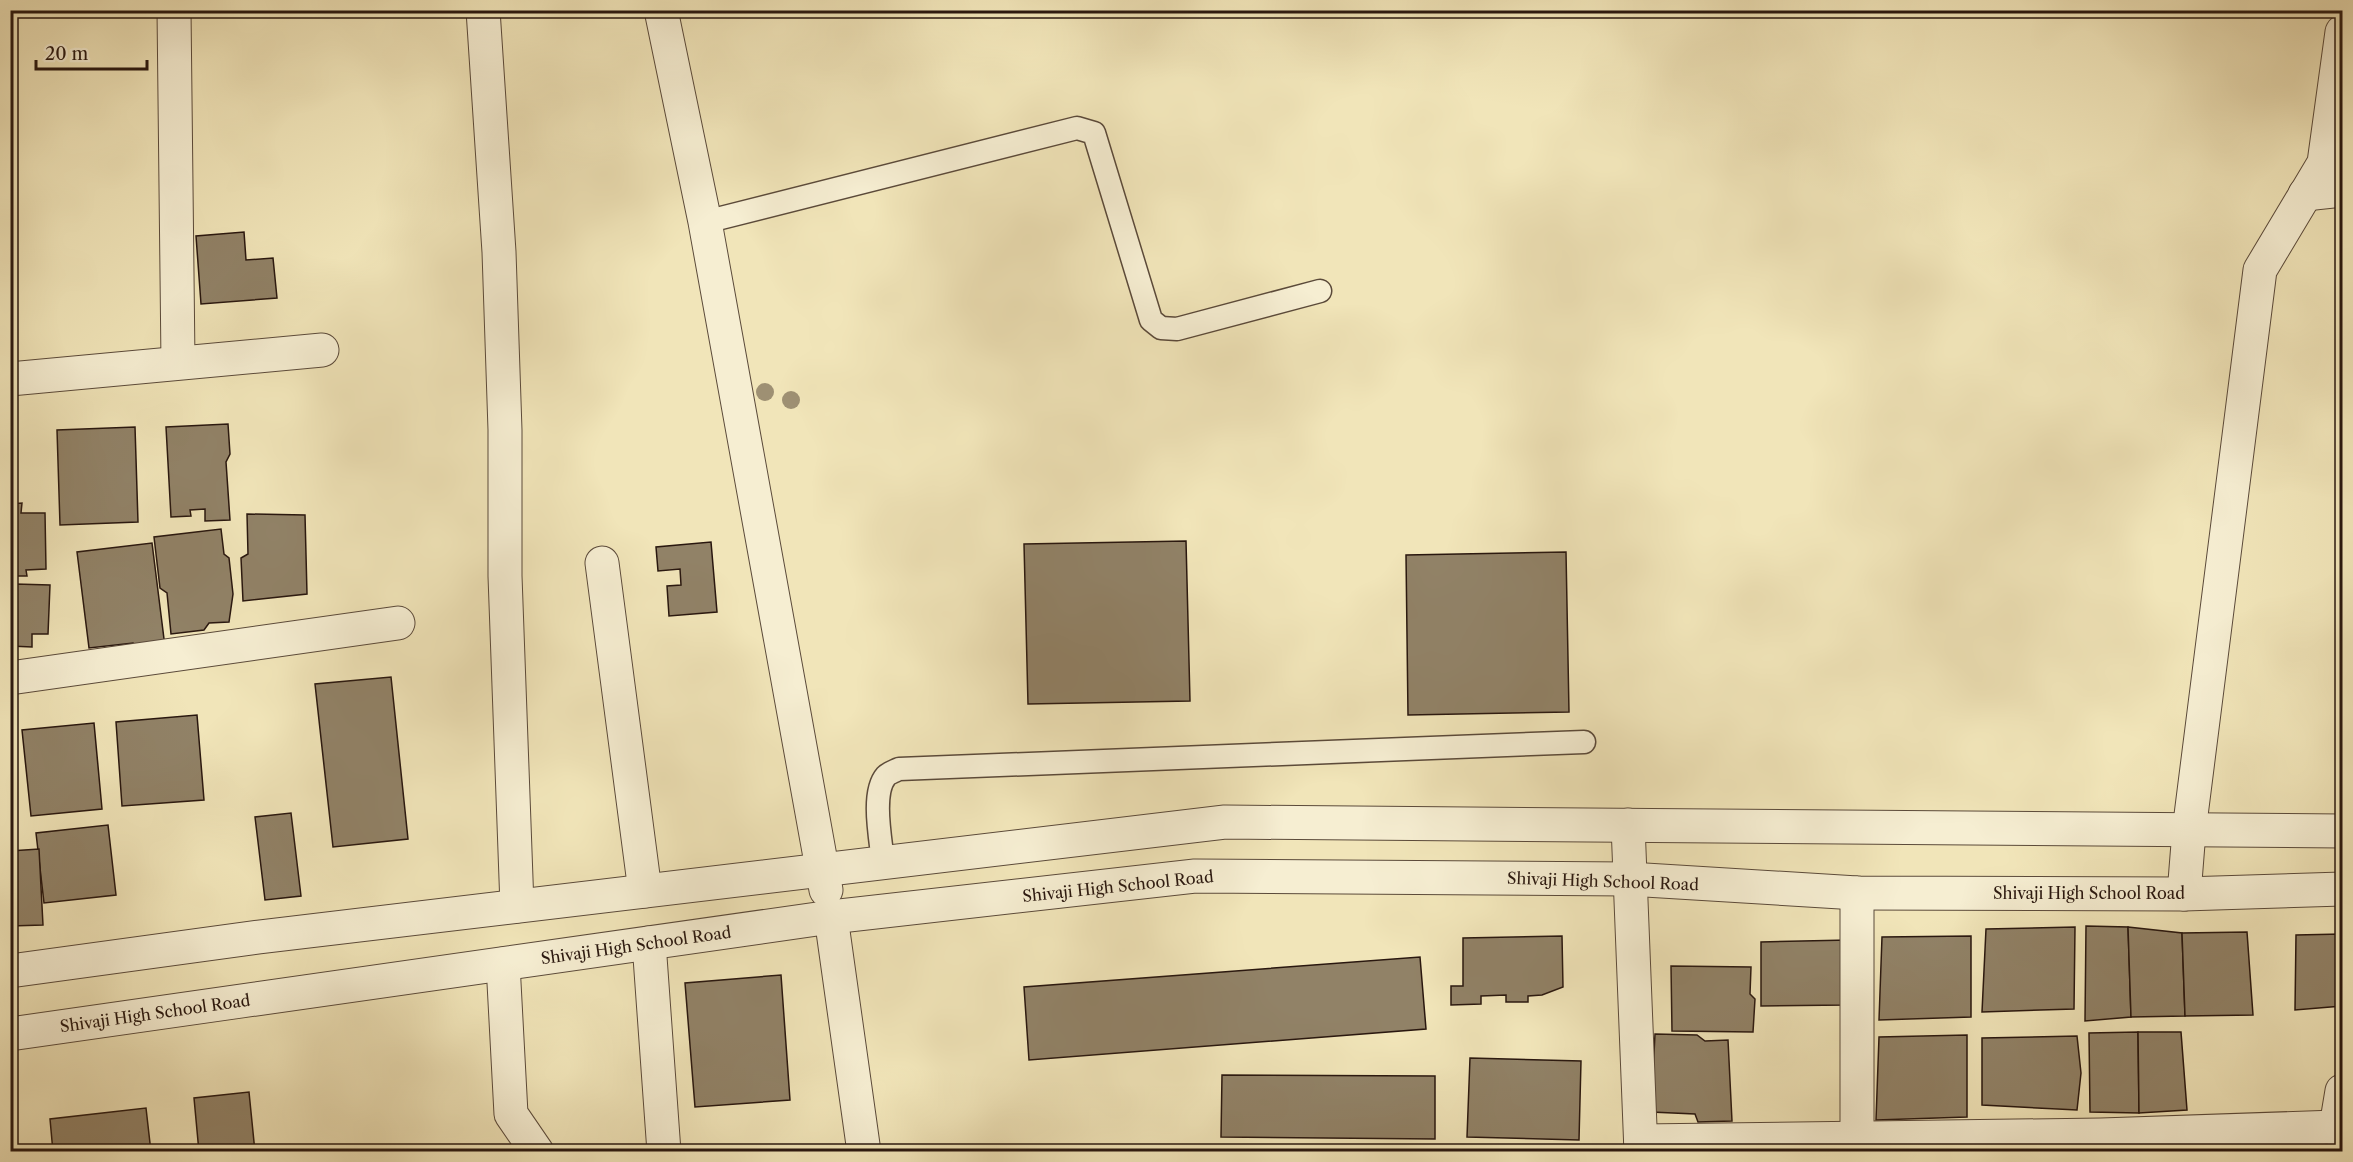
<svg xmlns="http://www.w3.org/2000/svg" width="2353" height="1162" viewBox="0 0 2353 1162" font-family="'Libre Caslon Text',serif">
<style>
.building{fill:#918267;stroke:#29170f;stroke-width:1.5}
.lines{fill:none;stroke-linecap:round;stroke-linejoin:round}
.service-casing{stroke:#5b4a3a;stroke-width:25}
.minor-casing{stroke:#5b4a3a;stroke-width:35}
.tertiary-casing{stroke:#5b4a3a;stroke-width:35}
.service{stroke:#f6eed2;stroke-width:22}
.minor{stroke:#f6eed2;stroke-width:33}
.tertiary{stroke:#f6eed2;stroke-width:33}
.tree{fill:#9e9073}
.labels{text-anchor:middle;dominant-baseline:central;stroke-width:4.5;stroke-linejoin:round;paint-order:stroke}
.street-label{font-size:16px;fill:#29170f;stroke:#f6eed2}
</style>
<rect width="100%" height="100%" fill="#f1e5b9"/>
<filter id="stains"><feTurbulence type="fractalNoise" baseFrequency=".00333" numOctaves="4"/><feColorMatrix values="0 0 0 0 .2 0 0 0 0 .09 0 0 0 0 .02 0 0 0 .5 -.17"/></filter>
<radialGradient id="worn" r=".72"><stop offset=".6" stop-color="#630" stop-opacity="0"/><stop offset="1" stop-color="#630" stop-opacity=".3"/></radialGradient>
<g class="building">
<polygon points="244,232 246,260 273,258 277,298 201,304 196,236"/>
<polygon points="228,424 230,454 226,462 230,520 205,521 205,509 190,510 191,516 171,517 166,427"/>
<polygon points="135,427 138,522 60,525 57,430"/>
<polygon points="22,503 21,513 45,513 46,569 26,570 27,576 10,576 10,504"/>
<polygon points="247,514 305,515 307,594 243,601 241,558 248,554"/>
<polygon points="221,529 224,554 229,558 233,594 229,622 209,623 204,630 171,634 167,593 160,588 154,537"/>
<polygon points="1186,541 1190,701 1028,704 1024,544"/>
<polygon points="711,542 717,612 669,616 667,586 681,585 680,569 658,571 656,547"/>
<polygon points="152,543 164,639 159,654 134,656 133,643 89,648 77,552"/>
<polygon points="1566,552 1569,712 1408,715 1406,555"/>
<polygon points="15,584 50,585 48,634 32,634 32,647 10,646 10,592"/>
<polygon points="391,677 408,839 333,847 315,684"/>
<polygon points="197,715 204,800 122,806 116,722"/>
<polygon points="94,723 102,809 31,816 22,730"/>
<polygon points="291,813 301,896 265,900 255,817"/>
<polygon points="108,825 116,895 44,903 36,833"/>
<polygon points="39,849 43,925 10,926 10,851"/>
<polygon points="2086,926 2128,927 2131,1017 2085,1021"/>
<polygon points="2075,927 2074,1009 1982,1012 1986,929"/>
<polygon points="2128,927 2182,933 2185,1016 2131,1017"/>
<polygon points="2247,932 2253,1015 2185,1016 2182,933"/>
<polygon points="2342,934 2342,1006 2295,1010 2296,935"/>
<polygon points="1562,936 1563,987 1542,995 1528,996 1528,1002 1506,1002 1506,995 1481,996 1481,1004 1451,1005 1451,986 1463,986 1463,938"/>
<polygon points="1971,936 1971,1017 1879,1020 1882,937"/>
<polygon points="1849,940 1846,1005 1761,1006 1761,942"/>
<polygon points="1420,957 1426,1029 1029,1060 1024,987"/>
<polygon points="1671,966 1751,967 1750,994 1755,999 1753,1032 1672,1031"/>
<polygon points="781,975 790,1100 695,1107 685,983"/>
<polygon points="2138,1032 2139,1113 2090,1112 2089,1033"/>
<polygon points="2138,1032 2181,1032 2187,1110 2139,1113"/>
<polygon points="1655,1034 1697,1035 1705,1041 1728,1040 1732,1121 1698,1122 1695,1114 1651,1112"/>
<polygon points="1967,1035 1967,1117 1876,1120 1879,1037"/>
<polygon points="2077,1036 2081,1073 2077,1110 1982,1105 1982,1038"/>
<polygon points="1470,1058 1581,1061 1579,1140 1467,1137"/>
<polygon points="1222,1075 1435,1076 1435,1139 1221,1137"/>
<polygon points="249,1092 255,1152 199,1152 194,1098"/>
<polygon points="146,1108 151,1152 53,1152 50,1119"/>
</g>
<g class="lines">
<defs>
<g id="service">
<polyline points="705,222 1077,128 1094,133 1151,320 1161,328 1177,329 1320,291"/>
<path d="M883,862C881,841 871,793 886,776C889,773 895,771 899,769L1584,742"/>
</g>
<g id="minor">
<polyline points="174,10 178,362"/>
<polyline points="483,10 499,252 505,430 505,576 517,906"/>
<polyline points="2305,194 2342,190"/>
<polyline points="10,379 322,350"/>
<polyline points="602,563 645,891"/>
<polyline points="10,678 398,623"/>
<polyline points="1628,825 1641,1152"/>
<polyline points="2184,894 2189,831 2260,270 2324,163 2342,32"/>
<polyline points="831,917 864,1152"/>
<polyline points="649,943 664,1152"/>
<polyline points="503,964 511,1114 537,1152"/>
<polyline points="2342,1091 2336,1127 2342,1135"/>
<polyline points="1641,1141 2101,1135 2336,1127"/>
<polyline points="1857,1152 1857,893"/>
</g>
<g id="tertiary">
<polyline points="661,10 705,222 826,890"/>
<polyline points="10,971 259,937 1225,822 2342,831"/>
<polyline points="10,1034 831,917 1195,876 1629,879 1857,893 2184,894 2342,889"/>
</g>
</defs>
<use href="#service" class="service-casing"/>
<use href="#minor" class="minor-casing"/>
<use href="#tertiary" class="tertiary-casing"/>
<use href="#service" class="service"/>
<use href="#minor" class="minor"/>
<use href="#tertiary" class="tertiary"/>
</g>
<g class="tree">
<circle cx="765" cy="392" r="9"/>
<circle cx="791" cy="400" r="9"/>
</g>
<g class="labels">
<g class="street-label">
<text transform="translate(1603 881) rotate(2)">Shivaji High School Road</text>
<text transform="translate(1118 886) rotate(-6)">Shivaji High School Road</text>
<text x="2089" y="893">Shivaji High School Road</text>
<text transform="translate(636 945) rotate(-8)">Shivaji High School Road</text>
<text transform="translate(155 1013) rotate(-8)">Shivaji High School Road</text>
</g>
</g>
<rect width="2353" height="1162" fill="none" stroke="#f1e5b9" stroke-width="36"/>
<rect x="12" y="12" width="2329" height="1138" fill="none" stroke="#29170f" stroke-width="3"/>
<rect x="18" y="18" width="2317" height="1126" fill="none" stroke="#29170f" stroke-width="1.5"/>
<path d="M36 60v9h111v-9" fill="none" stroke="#29170f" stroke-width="3"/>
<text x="45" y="60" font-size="18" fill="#29170f" stroke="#f6eed2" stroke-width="4.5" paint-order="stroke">20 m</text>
<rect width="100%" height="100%" filter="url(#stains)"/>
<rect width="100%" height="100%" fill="url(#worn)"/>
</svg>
